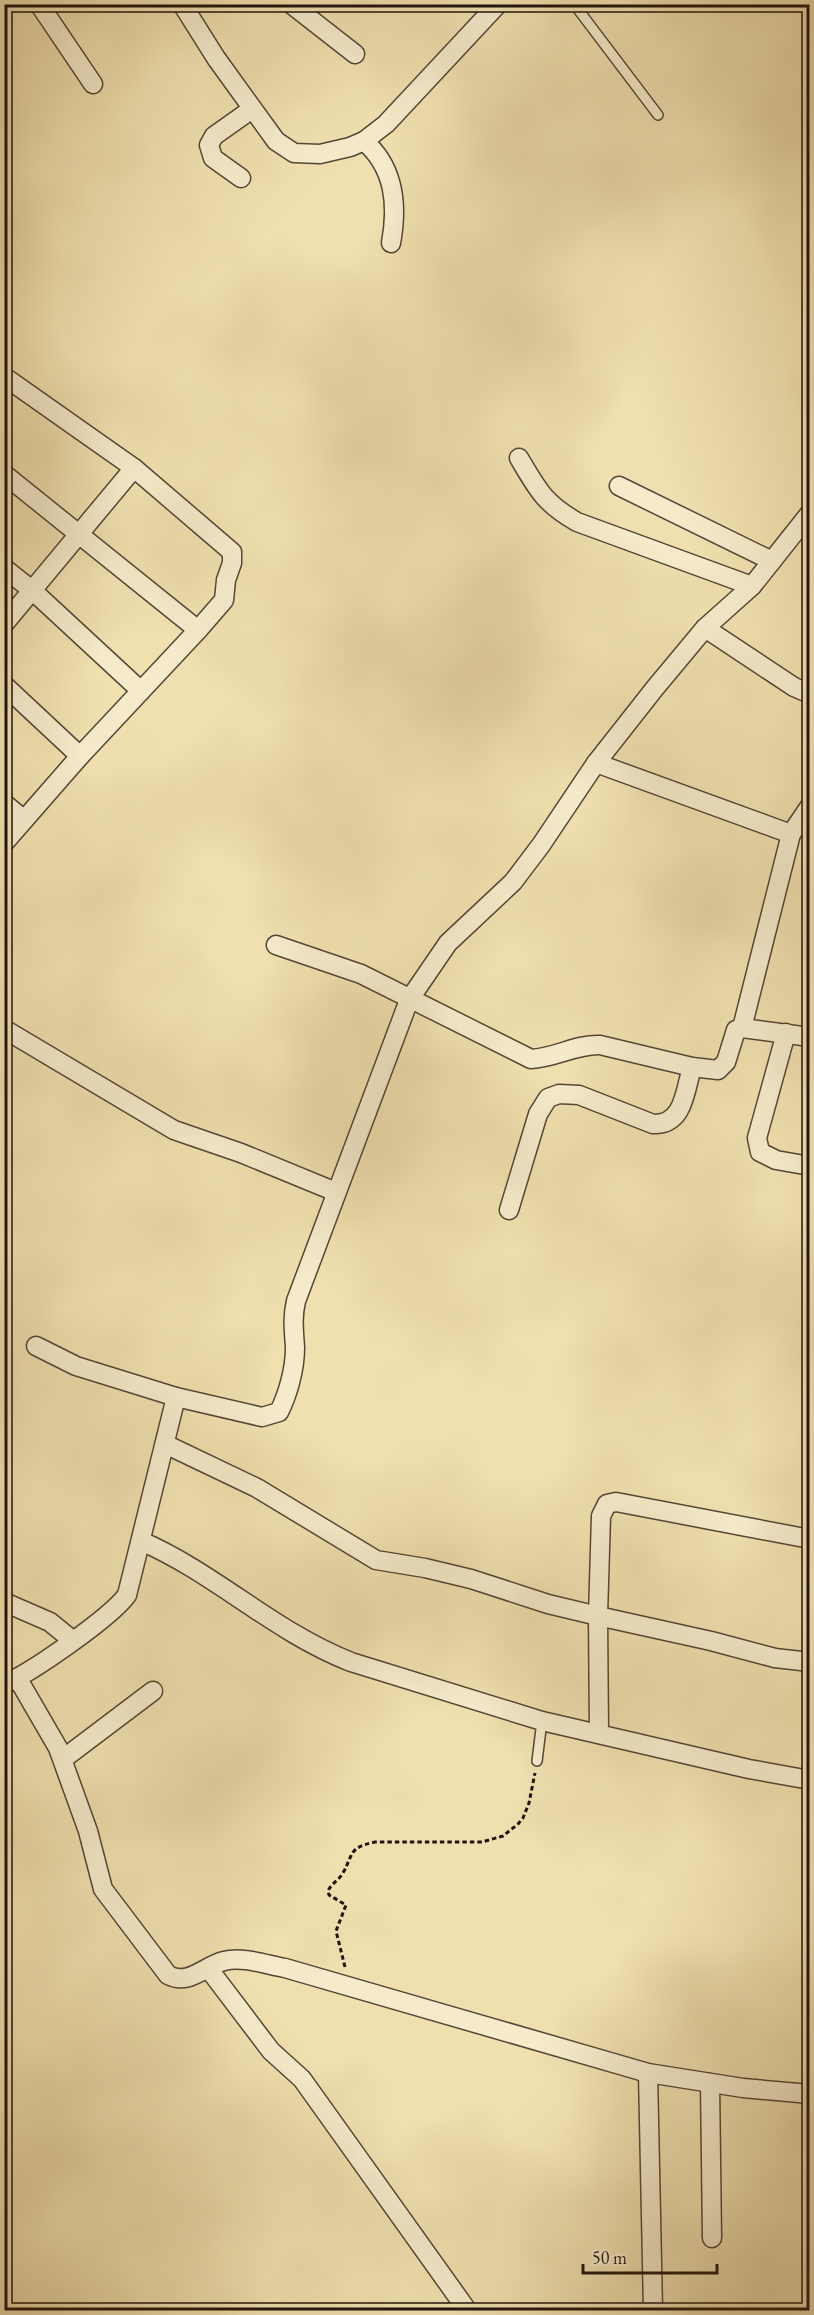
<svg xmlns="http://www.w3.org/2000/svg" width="814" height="2315" viewBox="0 0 814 2315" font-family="'EB Garamond',serif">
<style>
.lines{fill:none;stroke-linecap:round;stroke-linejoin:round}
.service-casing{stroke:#544635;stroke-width:12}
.minor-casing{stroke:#544635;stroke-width:21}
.path{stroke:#20130c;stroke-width:3;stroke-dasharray:4.5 3;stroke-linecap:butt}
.service{stroke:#f5ebcb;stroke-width:9}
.minor{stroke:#f5ebcb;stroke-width:18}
</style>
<rect width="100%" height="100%" fill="#f0e0af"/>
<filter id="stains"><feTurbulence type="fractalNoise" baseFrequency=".00333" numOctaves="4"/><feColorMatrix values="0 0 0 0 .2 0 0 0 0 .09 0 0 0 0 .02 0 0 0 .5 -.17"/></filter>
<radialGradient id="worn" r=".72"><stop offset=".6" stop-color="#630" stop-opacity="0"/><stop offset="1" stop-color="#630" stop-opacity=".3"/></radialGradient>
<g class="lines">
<defs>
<g id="service">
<polyline points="574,4 658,115"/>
<polyline points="537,1761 542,1721"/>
</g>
<g id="minor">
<polyline points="39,4 93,84"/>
<polyline points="182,4 216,58 276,141 294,153 320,154 350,147 364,141 386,124 498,4"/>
<polyline points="291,4 355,54"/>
<path d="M364,141C395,168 398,205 391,243"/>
<polyline points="241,178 213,158 209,145 214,136 252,109"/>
<polyline points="4,379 9,380 134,468 4,624"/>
<path d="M519,458C538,490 544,503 577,522L752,586"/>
<polyline points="134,468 232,552 232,563 226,580 224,600 198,630"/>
<polyline points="4,474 198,630 80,756"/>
<polyline points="619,486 772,561"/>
<polyline points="4,568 33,591 141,691"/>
<polyline points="705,628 794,687 810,694"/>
<polyline points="4,685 80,756 4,843"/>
<polyline points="596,763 791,834"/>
<polyline points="4,803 24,820"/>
<path d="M276,945L361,974L531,1059C555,1058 576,1044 600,1045L692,1067L718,1070L726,1062L736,1030L742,1028L810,1037"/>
<polyline points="742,1028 791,834 810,806"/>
<polyline points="4,1029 174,1130 241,1153 336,1192"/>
<polyline points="786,1033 757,1138 760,1152 776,1160 810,1166"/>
<path d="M509,1210L538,1114L548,1098L559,1094L579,1095L653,1124C684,1125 685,1091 692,1067"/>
<polyline points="36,1346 76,1366 176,1397"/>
<polyline points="165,1444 257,1488 376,1560 425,1568 471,1579 548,1604 598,1616 711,1641 775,1658 810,1662"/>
<path d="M141,1541C215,1573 274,1632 351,1662L542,1721L749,1769L810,1780"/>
<polyline points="4,1602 50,1622 72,1640"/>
<path d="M18,1679L58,1748L88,1831L103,1889L168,1975C189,1986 204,1966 224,1961C243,1956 267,1965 285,1968L648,2073L743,2088L810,2094"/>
<path d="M4,1684C30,1674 111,1617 127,1595L176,1397L262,1417L279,1412C288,1394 295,1369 295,1348C294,1331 292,1318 296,1301L409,1000L448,943L513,882L541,845L596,763L655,688L705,628L752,586L810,513"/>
<polyline points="599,1734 598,1616 601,1516 607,1504 616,1502 810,1539"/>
<polyline points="63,1759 153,1691"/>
<polyline points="208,1968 271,2051 302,2079 467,2310"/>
<polyline points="648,2073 653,2310"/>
<polyline points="710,2083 712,2238"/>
</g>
</defs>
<use href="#service" class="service-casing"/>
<use href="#minor" class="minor-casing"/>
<path class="path" d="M345,1967L336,1931L346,1905L329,1895L328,1891C331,1884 339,1880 343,1873C354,1853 348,1848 375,1842H482L503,1836L518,1824L523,1818L529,1803L535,1773"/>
<use href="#service" class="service"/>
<use href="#minor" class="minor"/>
</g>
<rect width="814" height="2315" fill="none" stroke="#f0e0af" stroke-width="24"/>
<rect x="6" y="6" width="802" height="2303" fill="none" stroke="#20130c" stroke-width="3"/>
<rect x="12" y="12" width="790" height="2291" fill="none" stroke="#20130c" stroke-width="1.5"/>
<path d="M583 2264v9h134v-9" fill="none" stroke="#20130c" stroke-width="3"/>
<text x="592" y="2264" font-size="18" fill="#20130c" stroke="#f5ebcb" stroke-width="4.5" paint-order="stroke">50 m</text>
<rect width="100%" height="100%" filter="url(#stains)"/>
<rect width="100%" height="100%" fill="url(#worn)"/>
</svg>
